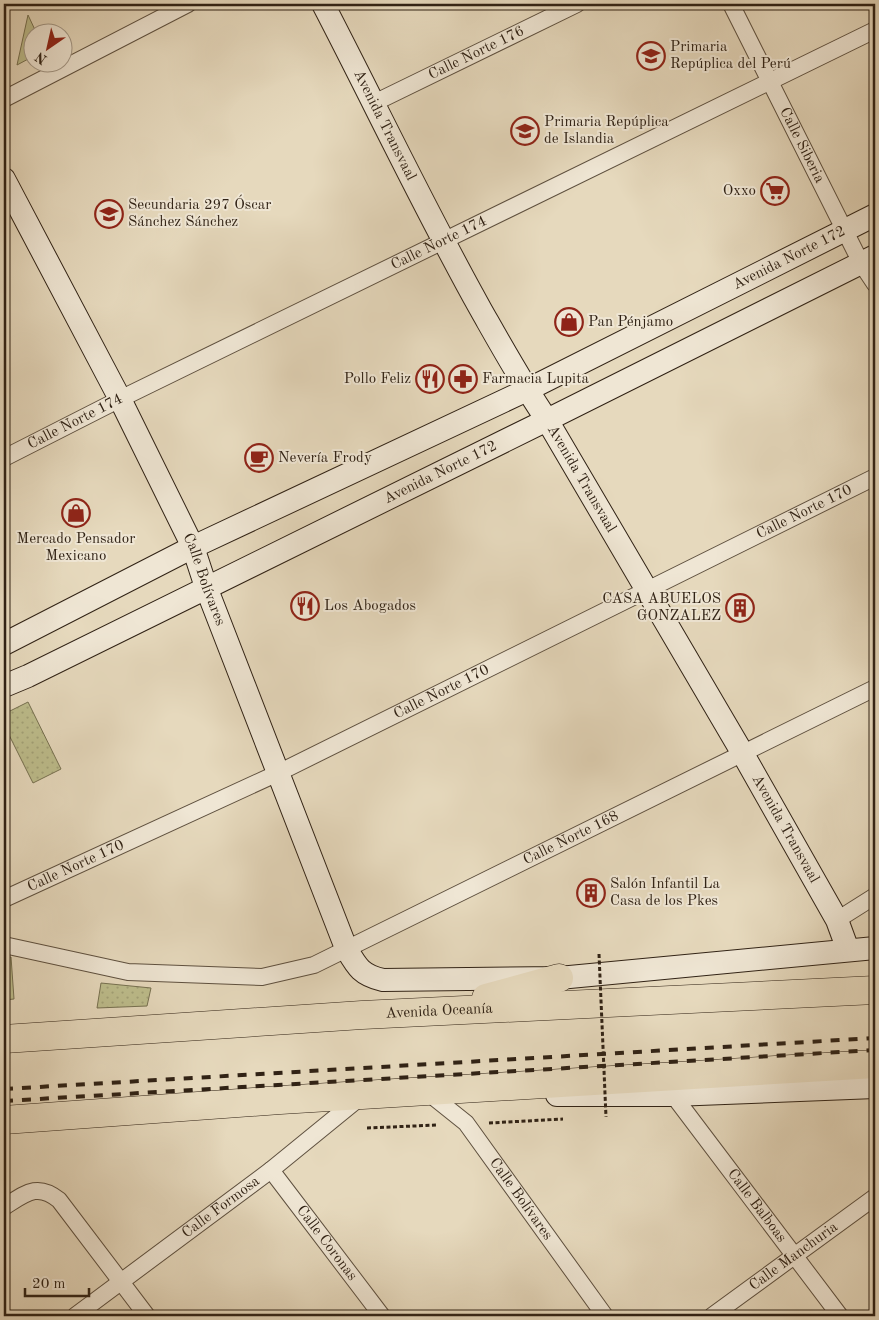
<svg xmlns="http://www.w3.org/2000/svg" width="879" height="1320" viewBox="0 0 879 1320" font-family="'Old Standard TT',serif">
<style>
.grass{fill:url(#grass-dots);stroke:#767050}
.garden{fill:#bdbd8c;stroke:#767050}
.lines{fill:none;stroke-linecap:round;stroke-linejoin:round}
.street-casing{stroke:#5e503f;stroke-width:18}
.secondary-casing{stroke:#302215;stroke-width:24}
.highway-casing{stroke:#302215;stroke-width:29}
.path{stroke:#302215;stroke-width:3;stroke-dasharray:4 2.5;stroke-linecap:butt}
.street{stroke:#efe6d4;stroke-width:16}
.secondary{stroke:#efe6d4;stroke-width:22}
.highway{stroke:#e6d9bd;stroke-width:28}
.rail{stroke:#302215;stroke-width:4;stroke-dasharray:9 9;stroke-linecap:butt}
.path-bridge{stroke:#302215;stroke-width:3;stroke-dasharray:4 2.5;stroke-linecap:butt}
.labels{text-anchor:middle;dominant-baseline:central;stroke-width:4;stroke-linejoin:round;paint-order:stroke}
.poi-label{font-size:15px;fill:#302215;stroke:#efe6d4;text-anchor:start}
.street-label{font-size:15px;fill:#302215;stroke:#efe6d4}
</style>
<defs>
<pattern id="grass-dots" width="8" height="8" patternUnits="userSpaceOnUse" patternTransform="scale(1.25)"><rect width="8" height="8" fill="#bdbd8c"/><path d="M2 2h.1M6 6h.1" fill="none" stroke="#a3a278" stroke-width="1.8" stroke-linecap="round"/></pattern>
</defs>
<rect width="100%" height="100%" fill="#e6d9bd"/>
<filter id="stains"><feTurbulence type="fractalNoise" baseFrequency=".004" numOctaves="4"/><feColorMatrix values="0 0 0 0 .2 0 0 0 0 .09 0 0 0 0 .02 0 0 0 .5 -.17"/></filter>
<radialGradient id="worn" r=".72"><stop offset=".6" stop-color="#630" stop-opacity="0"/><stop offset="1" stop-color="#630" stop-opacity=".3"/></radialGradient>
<g class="grass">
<polygon points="28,702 61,769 33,783 4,725 4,714"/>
<polygon points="101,983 151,988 147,1006 97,1008"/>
</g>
<g class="garden">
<polygon points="28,15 36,32 32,32 32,57 17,65"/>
<polygon points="11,957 14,999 4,1000 4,958"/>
</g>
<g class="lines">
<defs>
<g id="street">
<path id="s1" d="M731,4L861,263L875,284"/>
<polyline points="4,99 188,4"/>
<path id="s2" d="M374,103L577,4"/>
<path id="s3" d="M4,458L120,399L875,30"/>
<path id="s4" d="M4,899L278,773L875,477"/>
<polyline points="837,920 875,896"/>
<path id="s5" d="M4,945L128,972L262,977L314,965L875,688"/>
<path id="s6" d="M426,1091L466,1123L605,1316"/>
<path id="s7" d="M673,1095L840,1316"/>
<path id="s8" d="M271,1170L382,1316"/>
<path d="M4,1207C25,1194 37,1182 59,1200L147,1316"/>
<path id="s9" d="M75,1316L271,1170L363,1095"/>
<path id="s10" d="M712,1316L875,1197"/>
</g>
<g id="secondary">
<path id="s11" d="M323,4C376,106 425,210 481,310C502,347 523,385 547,420L743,754L837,920L848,950"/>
<path id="s12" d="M4,179L120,399L193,547L206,587L346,948C357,967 361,975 383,980L559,978L875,948"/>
<path id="s13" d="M4,644L193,547L527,390L875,215"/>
<path id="s14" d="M4,686L28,676L547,420L875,256"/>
<polyline points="557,1095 673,1095 875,1087"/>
</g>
<g id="highway">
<polyline points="486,998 559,978"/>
<path id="s15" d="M4,1039L362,1015L875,990"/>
<polyline points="4,1120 280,1100 875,1064"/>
</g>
</defs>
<use href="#street" class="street-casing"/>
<use href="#secondary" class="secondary-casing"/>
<use href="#highway" class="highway-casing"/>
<g class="path">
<polyline points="489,1123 563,1119"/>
<polyline points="367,1128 437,1125"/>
</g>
<use href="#street" class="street"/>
<use href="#secondary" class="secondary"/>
<use href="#highway" class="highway"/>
<g class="rail">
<polyline points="4,1089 875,1038"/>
<polyline points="4,1101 875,1050"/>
</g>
<polyline class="path-bridge" points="599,954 606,1117"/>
</g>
<defs>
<symbol id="school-ring" viewBox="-11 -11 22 22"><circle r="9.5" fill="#efe6d4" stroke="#8f2418" stroke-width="1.5"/><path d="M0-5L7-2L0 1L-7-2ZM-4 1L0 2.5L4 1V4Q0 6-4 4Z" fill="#8f2418"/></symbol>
<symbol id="supermarket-ring" viewBox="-11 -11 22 22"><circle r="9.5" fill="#efe6d4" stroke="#8f2418" stroke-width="1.5"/><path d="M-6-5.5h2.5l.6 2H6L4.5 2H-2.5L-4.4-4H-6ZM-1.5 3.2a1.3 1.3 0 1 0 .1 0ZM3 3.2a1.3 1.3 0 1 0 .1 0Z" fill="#8f2418"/></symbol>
<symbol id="shop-ring" viewBox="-11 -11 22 22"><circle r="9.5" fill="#efe6d4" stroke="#8f2418" stroke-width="1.5"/><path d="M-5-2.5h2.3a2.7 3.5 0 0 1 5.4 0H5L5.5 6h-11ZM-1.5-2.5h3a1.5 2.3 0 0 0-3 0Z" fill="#8f2418"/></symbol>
<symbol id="restaurant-ring" viewBox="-11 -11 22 22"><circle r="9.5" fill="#efe6d4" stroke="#8f2418" stroke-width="1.5"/><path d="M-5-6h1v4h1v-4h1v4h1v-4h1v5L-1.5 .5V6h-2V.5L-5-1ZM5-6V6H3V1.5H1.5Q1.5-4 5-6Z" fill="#8f2418"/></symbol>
<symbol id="pharmacy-ring" viewBox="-11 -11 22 22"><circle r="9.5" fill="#efe6d4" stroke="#8f2418" stroke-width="1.5"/><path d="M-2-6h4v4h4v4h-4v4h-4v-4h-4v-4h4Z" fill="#8f2418"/></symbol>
<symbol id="cafe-ring" viewBox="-11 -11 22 22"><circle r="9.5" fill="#efe6d4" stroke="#8f2418" stroke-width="1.5"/><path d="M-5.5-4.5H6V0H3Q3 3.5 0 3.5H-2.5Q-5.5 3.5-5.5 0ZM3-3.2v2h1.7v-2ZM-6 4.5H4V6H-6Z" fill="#8f2418"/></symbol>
<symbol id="building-ring" viewBox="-11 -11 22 22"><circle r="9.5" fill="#efe6d4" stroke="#8f2418" stroke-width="1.5"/><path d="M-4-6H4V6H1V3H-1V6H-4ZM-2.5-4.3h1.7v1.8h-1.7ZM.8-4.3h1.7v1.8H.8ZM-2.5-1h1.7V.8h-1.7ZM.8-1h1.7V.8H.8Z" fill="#8f2418"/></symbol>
</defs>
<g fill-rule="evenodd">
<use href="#school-ring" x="635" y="40" width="32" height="32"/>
<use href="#school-ring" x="509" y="115" width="32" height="32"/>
<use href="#supermarket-ring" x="759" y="175" width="32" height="32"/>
<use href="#school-ring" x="93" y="198" width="32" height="32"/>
<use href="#shop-ring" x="553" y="306" width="32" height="32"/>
<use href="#restaurant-ring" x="414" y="363" width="32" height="32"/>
<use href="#pharmacy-ring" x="447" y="363" width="32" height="32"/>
<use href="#cafe-ring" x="243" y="442" width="32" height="32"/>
<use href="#shop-ring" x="60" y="497" width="32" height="32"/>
<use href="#restaurant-ring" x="289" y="590" width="32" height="32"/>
<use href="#building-ring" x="724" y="592" width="32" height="32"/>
<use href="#building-ring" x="575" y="877" width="32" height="32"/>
</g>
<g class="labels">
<g class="poi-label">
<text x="670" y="47">Primaria<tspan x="670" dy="17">Repúplica del Perú</tspan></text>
<text x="544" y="122">Primaria Repúplica<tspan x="544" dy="17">de Islandia</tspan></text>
<text x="756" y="191" text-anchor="end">Oxxo</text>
<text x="128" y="205">Secundaria 297 Óscar<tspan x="128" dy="17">Sánchez Sánchez</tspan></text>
<text x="588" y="322">Pan Pénjamo</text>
<text x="411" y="379" text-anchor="end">Pollo Feliz</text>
<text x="482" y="379">Farmacia Lupita</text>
<text x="278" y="458">Nevería Frody</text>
<text x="76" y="539" text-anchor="middle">Mercado Pensador<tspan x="76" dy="17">Mexicano</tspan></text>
<text x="721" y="599" text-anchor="end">CASA ABUELOS<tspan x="721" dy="17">GONZALEZ</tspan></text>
<text x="324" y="606">Los Abogados</text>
<text x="610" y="884">Salón Infantil La<tspan x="610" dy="17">Casa de los Pkes</tspan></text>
</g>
<g class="street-label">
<text stroke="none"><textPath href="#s2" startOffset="114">Calle Norte 176</textPath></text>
<text stroke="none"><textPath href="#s11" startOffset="136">Avenida Transvaal</textPath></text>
<text stroke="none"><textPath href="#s1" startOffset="158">Calle Siberia</textPath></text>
<text stroke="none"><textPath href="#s3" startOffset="485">Calle Norte 174</textPath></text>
<text stroke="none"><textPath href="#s13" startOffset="875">Avenida Norte 172</textPath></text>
<text stroke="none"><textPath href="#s3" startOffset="80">Calle Norte 174</textPath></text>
<text stroke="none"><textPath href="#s14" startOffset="486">Avenida Norte 172</textPath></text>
<text stroke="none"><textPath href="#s11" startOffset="541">Avenida Transvaal</textPath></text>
<text stroke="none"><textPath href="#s4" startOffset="889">Calle Norte 170</textPath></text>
<text stroke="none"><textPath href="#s12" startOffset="448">Calle Bolívares</textPath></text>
<text stroke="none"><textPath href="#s4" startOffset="484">Calle Norte 170</textPath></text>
<text stroke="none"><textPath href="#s11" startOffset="946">Avenida Transvaal</textPath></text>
<text stroke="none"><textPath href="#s5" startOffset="601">Calle Norte 168</textPath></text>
<text stroke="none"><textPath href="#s4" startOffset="79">Calle Norte 170</textPath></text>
<text stroke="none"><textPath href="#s15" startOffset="436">Avenida Oceanía</textPath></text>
<text stroke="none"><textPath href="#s6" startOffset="145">Calle Bolívares</textPath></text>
<text stroke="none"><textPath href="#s7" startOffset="139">Calle Balboas</textPath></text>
<text stroke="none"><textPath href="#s9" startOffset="182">Calle Formosa</textPath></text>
<text stroke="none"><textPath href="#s8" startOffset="92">Calle Coronas</textPath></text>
<text stroke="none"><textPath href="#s10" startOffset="101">Calle Manchuria</textPath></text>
</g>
</g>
<rect width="879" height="1320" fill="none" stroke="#e6d9bd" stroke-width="20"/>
<rect x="5" y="5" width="869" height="1310" fill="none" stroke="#302215" stroke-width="2.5"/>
<rect x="10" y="10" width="859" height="1300" fill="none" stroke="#302215"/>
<g transform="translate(48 48) rotate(214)"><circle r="24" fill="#efe6d4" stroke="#a39888"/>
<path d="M0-4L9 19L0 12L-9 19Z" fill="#8f2418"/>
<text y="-8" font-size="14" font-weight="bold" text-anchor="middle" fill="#302215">N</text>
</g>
<path d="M25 1288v8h64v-8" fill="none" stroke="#302215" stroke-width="2.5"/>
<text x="32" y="1288" font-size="15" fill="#302215" stroke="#efe6d4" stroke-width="4" paint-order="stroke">20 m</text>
<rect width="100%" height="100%" filter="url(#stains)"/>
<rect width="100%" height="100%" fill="url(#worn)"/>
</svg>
